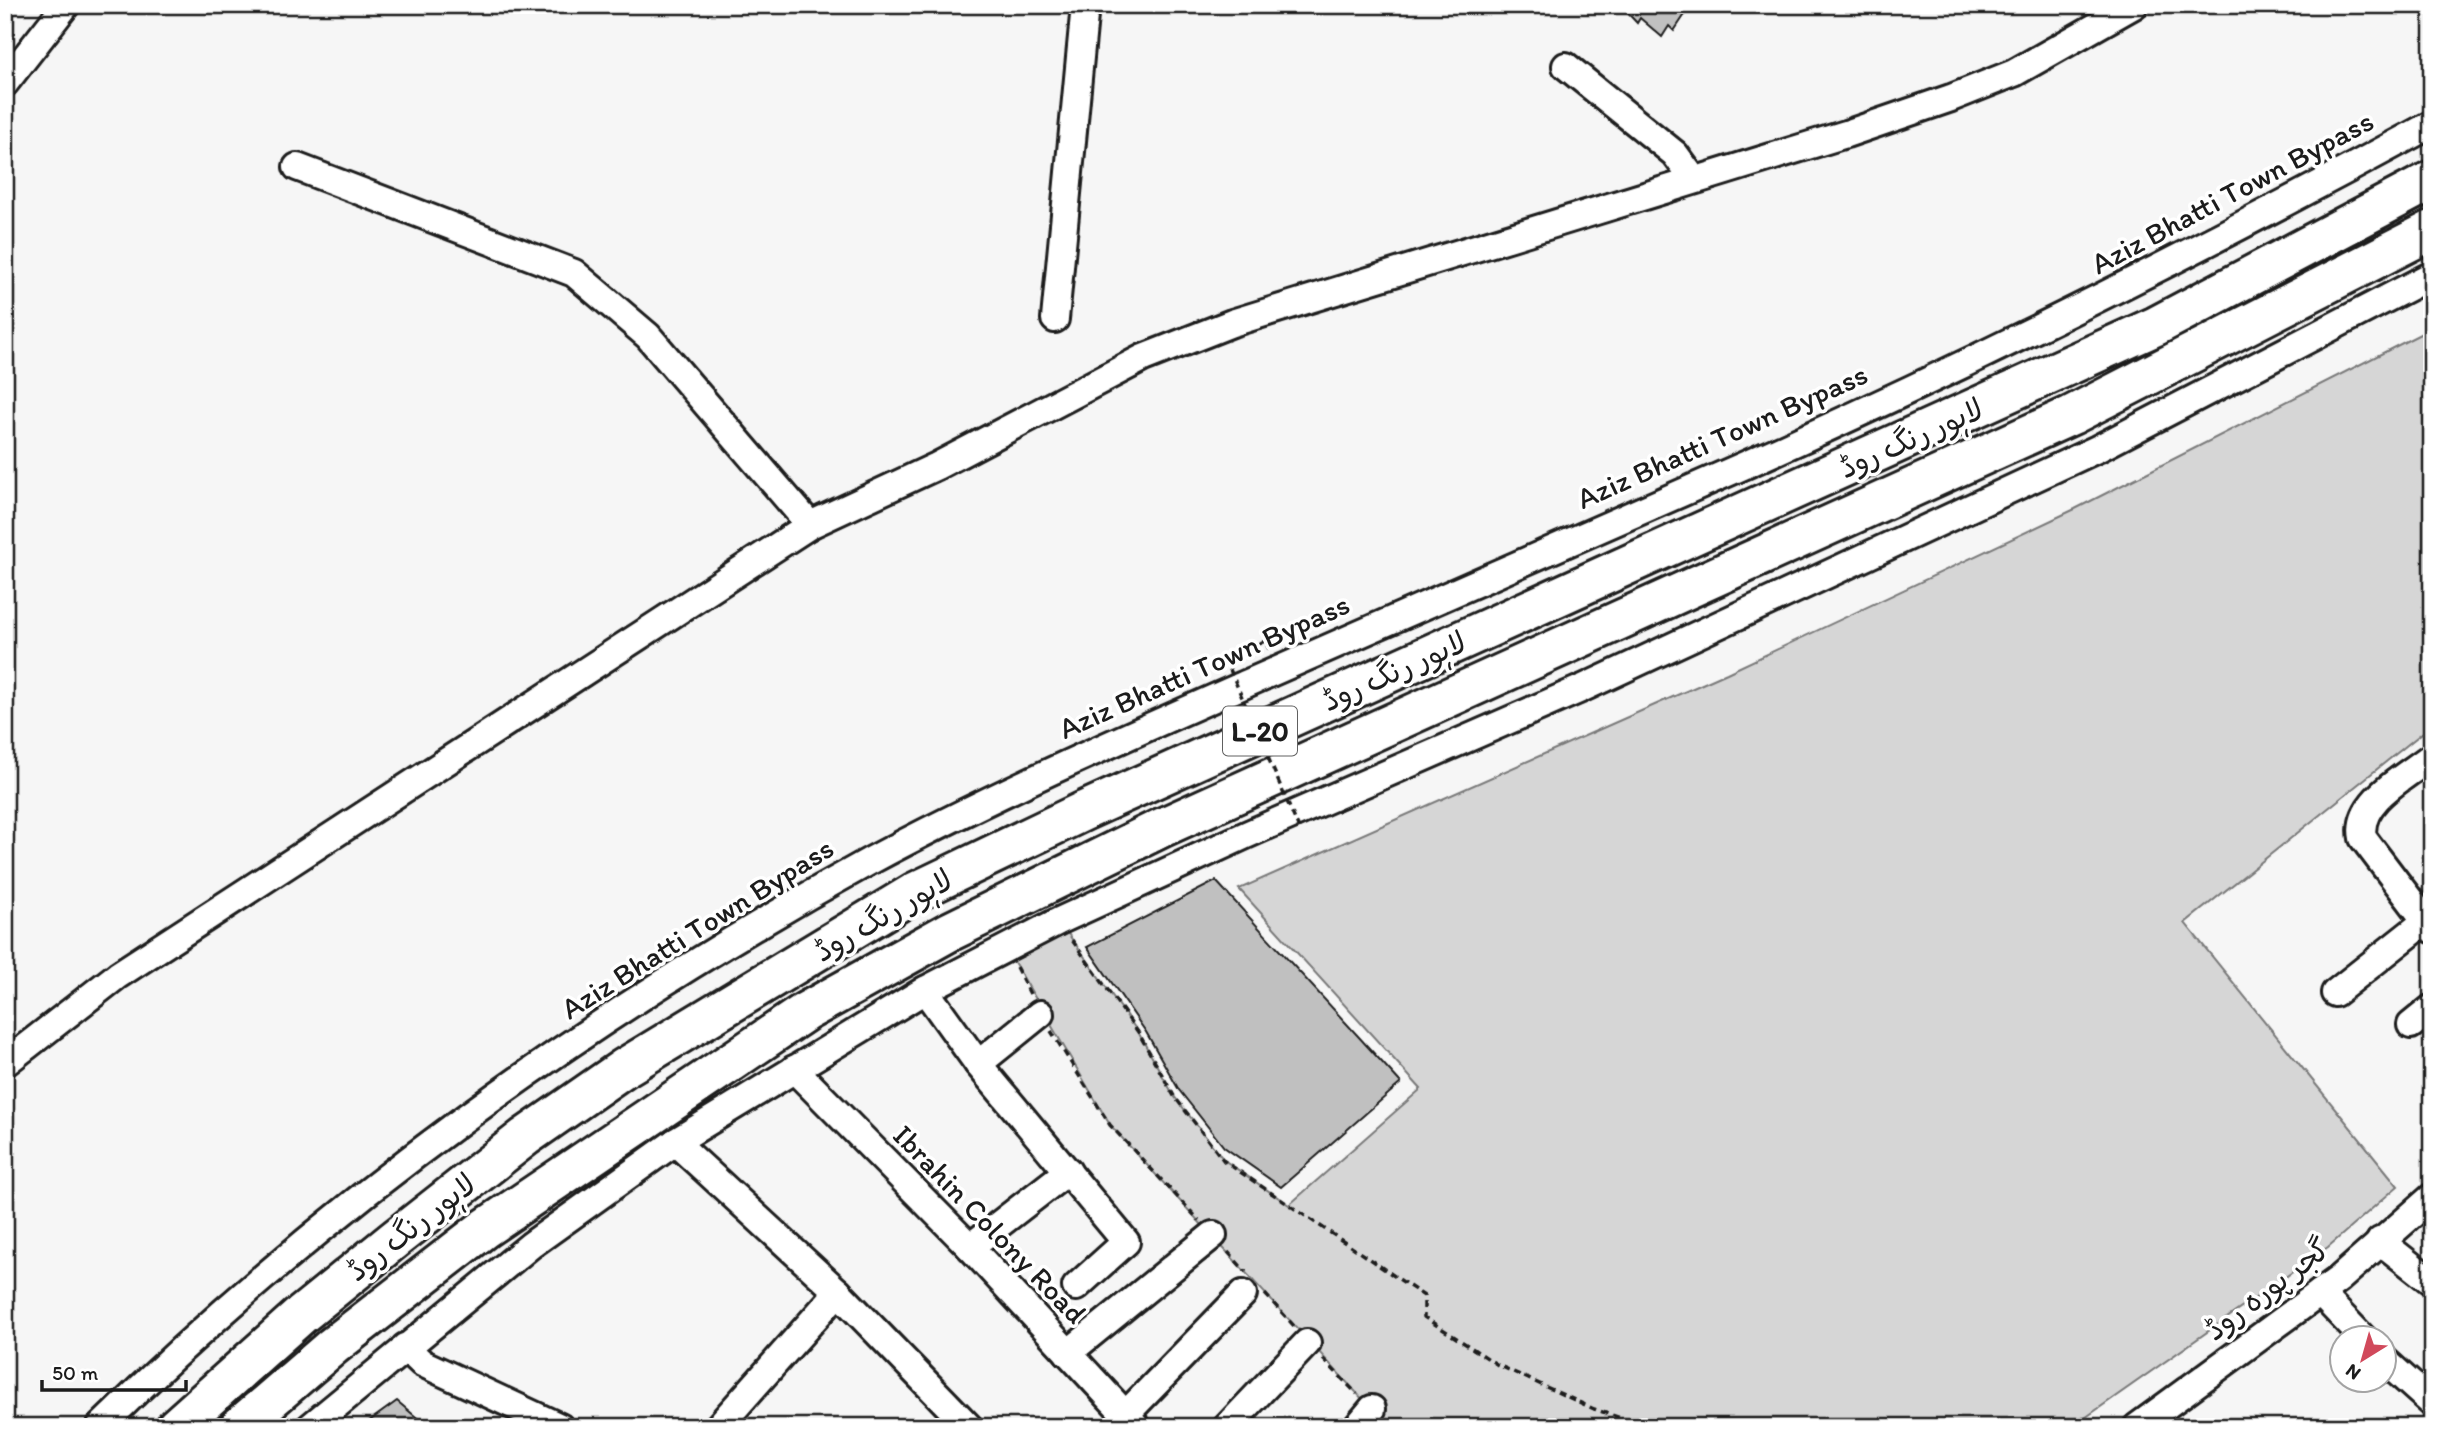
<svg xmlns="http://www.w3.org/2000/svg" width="2437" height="1432" viewBox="0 0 2437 1432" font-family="Itim,'Playpen Sans Arabic',sans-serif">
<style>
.green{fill:#d6d6d6;stroke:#797979;stroke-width:2}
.building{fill:#c0c0c0;stroke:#1c1c1c;stroke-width:2}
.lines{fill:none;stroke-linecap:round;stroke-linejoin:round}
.minor-casing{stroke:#1c1c1c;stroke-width:32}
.highway-casing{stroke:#1c1c1c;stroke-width:44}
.path{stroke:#1c1c1c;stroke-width:3.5;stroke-dasharray:7 5;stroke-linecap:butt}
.minor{stroke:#fff;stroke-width:26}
.highway{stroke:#fff;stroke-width:38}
.path-bridge{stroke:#1c1c1c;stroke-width:3.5;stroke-dasharray:7 5;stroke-linecap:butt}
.labels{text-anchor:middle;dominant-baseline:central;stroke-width:7;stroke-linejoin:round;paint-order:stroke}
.shield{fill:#fff;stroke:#606060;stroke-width:2}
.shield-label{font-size:28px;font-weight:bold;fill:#1c1c1c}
.street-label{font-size:30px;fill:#1c1c1c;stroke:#fff}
</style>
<rect width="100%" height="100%" fill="#f6f6f6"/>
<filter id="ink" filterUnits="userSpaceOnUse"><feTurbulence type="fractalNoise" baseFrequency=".0143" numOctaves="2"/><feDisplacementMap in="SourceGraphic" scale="14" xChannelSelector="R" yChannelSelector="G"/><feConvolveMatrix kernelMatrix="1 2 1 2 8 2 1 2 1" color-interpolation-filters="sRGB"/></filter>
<g filter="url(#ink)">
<polygon class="green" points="2432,328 2432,725 2185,923 2398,1186 2328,1247 2072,1427 1388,1427 1110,1125 1007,950 1059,921 1138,1032 1174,1096 1224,1160 1289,1205 1421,1089 1239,889 1727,673 2075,509"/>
<g class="building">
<polygon points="1620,5 1682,5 1688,10 1674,31 1669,26 1662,37 1640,18 1637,23"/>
<polygon points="1216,881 1401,1083 1281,1187 1224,1147 1179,1090 1146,1032 1087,947"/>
<polygon points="397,1401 428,1427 361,1427"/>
</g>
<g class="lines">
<defs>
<g id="minor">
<polyline points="1566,66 1675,154 1694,180"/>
<polyline points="5,83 66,5"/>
<polyline points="297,167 574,273 648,336 810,525"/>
<polyline points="1055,319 1085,5"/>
<path d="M2432,756C2407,776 2355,801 2363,838L2432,929"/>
<polyline points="925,990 978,1064 1126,1242 1076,1287"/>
<polyline points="2335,993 2426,921"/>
<polyline points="2411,1025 2432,1008"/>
<polyline points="5,1063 118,975 810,525 937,466 1143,358 1232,323 1846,134 1951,98 2014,73 2134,5"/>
<polyline points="978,1064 1040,1014"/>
<polyline points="794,1069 970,1247 1137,1427"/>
<polyline points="675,1142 838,1292 969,1427"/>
<polyline points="2380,1241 2432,1282"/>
<polyline points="970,1247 1068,1171"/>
<polyline points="2320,1293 2363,1338"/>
<polyline points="405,1347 422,1363 560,1427"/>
<polyline points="1068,1353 1213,1235"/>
<polyline points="2384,1360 2432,1403"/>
<polyline points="1126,1414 1243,1294"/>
<path d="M100,1427C325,1205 593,1013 870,861C993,795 1121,739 1248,683C1413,610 1578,539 1743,466C1977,362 2206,247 2432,124"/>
<polyline points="310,1427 531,1245 675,1142 925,990 1059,921 1246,835 1583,688 2097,449 2432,275"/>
<polyline points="718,1427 838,1292"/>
<polyline points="1227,1427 1307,1343"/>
<polyline points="1357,1427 1372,1409"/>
<polyline points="2137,1427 2339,1279 2432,1197"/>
</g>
<g id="highway">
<polyline points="176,1427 300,1316 395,1239 525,1137 624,1068 915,892 1086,810 2156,326 2432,180"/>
<polyline points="239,1427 333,1346 484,1229 805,1012 949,932 1161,828 2072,415 2432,230"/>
</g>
</defs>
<use href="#minor" class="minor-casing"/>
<use href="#highway" class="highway-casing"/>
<g class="path">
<polyline points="1225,658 1265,641 1269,649"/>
<polyline points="1072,940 1138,1032 1174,1096 1224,1161 1424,1296 1424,1317 1498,1365 1594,1409 1647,1427"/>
<polyline points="1016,967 1030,994"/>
<polyline points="1051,1031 1110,1125 1199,1220"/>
<polyline points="1228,1252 1246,1272"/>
<polyline points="1265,1294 1295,1327"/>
<polyline points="1323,1359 1357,1394"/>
<polyline points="2074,1427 2081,1423 2088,1427"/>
</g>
<use href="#minor" class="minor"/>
<use href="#highway" class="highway"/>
<polyline class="path-bridge" points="1225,658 1299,829"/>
</g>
</g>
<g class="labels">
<rect class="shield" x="1223" y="706.5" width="74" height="49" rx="5"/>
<g class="shield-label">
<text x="1260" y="731">L-20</text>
</g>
<g class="street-label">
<text transform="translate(2232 192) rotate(-28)">Aziz Bhatti Town Bypass</text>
<text transform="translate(1722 436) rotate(-24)">Aziz Bhatti Town Bypass</text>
<text transform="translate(1911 438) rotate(-24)">لاہور رنگ روڈ</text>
<text transform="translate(1204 666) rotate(-24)">Aziz Bhatti Town Bypass</text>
<text transform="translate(1394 671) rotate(-24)">لاہور رنگ روڈ</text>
<text transform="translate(883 915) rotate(-30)">لاہور رنگ روڈ</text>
<text transform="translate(697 928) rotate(-32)">Aziz Bhatti Town Bypass</text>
<text transform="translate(990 1224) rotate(46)">Ibrahin Colony Road</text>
<text transform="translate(411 1227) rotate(-38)">لاہور رنگ روڈ</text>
<text transform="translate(2267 1289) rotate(-37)">گجر پورہ روڈ</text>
</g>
</g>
<rect width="2437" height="1432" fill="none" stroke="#fff" stroke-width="28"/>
<rect x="14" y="14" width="2409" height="1404" fill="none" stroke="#1c1c1c" stroke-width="2.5" filter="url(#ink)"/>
<g transform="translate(2363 1359) rotate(217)"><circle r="33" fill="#ffffff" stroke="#a4a4a4" stroke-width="2"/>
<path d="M0-5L12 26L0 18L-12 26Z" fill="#d1495b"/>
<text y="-10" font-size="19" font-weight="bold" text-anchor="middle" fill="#1c1c1c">N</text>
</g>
<path d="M42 1380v10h144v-10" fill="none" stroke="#1c1c1c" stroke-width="3.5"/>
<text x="52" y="1380" font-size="21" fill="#1c1c1c" stroke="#ffffff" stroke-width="5" paint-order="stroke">50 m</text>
</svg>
